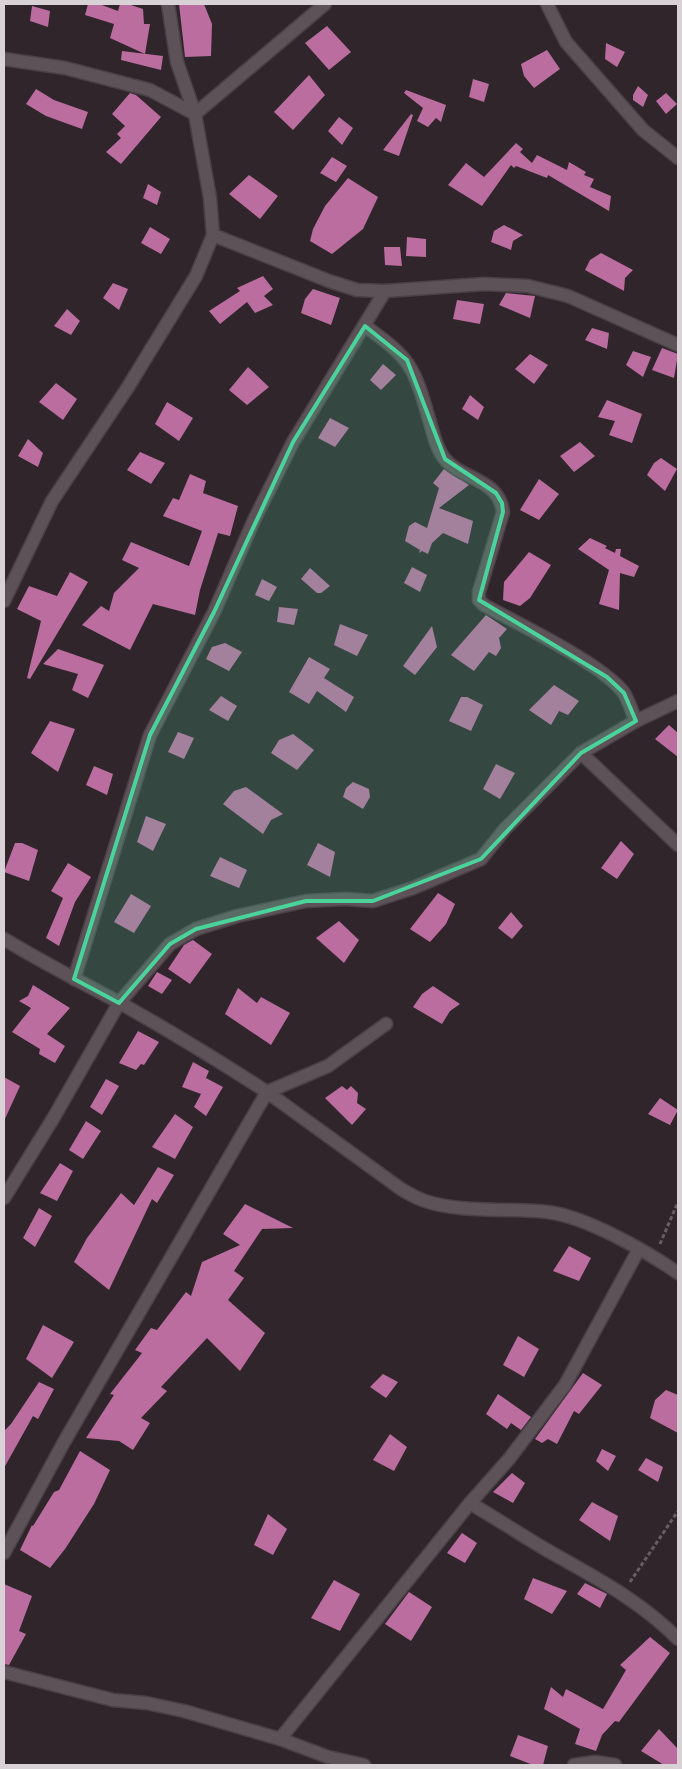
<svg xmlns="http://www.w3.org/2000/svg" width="682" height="1769" viewBox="0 0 682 1769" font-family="'Roboto Condensed',sans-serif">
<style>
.building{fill:#ba6d9e}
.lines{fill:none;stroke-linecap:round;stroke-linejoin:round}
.minor-casing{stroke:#494145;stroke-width:15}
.path{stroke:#675e63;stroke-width:3;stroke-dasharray:4 2.5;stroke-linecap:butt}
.minor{stroke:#5d5258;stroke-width:12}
.marked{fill:#4ad49c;fill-opacity:0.2;stroke:#4ad49c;stroke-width:4;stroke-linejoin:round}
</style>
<rect width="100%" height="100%" fill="#2f252b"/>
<g class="building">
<polygon points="88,4 99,4 118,11 120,4 128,4 143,9 144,24 150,24 145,54 110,38 114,24 85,15"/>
<polygon points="179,4 204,4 212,24 211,56 185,57"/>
<polygon points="32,6 50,11 48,27 30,21"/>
<polygon points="327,26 351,52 329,70 305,43"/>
<polygon points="606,43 625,52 617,67 605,59"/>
<polygon points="547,50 560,69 534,88 524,76 521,64"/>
<polygon points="122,51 163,56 161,70 121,60"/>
<polygon points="309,75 325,95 293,130 274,112"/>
<polygon points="473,79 489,84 484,102 469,97"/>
<polygon points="638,86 648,95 643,107 633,100 633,95"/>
<polygon points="36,89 54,100 88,112 82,129 46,116 26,104"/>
<polygon points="406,90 446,105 441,122 436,118 428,127 417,121 423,108 404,93"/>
<polygon points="130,93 136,95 161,117 121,164 106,152 121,138 117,134 125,126 112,114"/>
<polygon points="666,93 677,104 666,114 656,101"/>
<polygon points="411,114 413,115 399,156 383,150"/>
<polygon points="339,117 353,128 342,145 328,131"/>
<polygon points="516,143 523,149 520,152 532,163 537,155 567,170 569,162 586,172 584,175 594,179 590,187 611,196 609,211 548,175 547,178 516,166 514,168 511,165 482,206 448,185 466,163 484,177"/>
<polygon points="332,157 347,166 336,182 320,173"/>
<polygon points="249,175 278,196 260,219 229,194"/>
<polygon points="348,178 378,197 363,229 332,254 310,241 313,229 325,206"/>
<polygon points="148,184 161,192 157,205 143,198"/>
<polygon points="504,225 523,235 513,241 511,250 491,242 494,231"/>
<polygon points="150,227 170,239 161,254 141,243"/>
<polygon points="407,237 426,239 426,257 406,256"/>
<polygon points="384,247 400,247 402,266 385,265"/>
<polygon points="601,253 633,270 625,278 624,291 585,270 590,260"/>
<polygon points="263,276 273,289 264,296 273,305 255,313 247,302 220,324 209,311 240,291 237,288"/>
<polygon points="113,283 128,289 119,310 103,298"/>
<polygon points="313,289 340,298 331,325 301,313 305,299"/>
<polygon points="506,293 535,296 530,318 499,305"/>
<polygon points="457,300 484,304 480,324 453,319"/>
<polygon points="67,309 80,321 71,335 54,326"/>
<polygon points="592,328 609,333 607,349 585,340"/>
<polygon points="662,348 678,354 674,378 652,370"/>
<polygon points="633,351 651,357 643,377 626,365"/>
<polygon points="530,354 548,365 534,384 515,369"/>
<polygon points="383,364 396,375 381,390 370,380"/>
<polygon points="248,367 269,387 247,405 229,390"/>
<polygon points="56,383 77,399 63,420 39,402"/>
<polygon points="470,395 484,407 478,420 462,409"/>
<polygon points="607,400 642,414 632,443 609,435 615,421 598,417"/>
<polygon points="167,402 193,418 179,441 155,424"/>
<polygon points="330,418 349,428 335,447 318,438"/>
<polygon points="28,439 43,453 38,467 18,456"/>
<polygon points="580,442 595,456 574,472 560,456"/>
<polygon points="140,452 165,463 151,484 127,470"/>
<polygon points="661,458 677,469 665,491 647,475 654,463"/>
<polygon points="444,469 469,485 439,508 473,521 468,544 443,533 432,543 428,554 422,551 419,553 420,550 405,541 409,526 415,522 427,528 439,488 433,483"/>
<polygon points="190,474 206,481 203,493 238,506 230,536 218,533 200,590 195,615 153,604 130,650 82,625 101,606 109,611 114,593 139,568 122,560 131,542 189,566 202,531 163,516 173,498 179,500"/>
<polygon points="539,479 559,494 539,520 520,510"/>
<polygon points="590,538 607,546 605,548 615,553 616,549 621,549 620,556 639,566 634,577 620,573 619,610 599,604 609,570 578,549"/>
<polygon points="529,552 551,565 530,598 520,606 503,600 504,582"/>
<polygon points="412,567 427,575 420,592 404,583"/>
<polygon points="310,568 330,586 321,593 317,593 301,579"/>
<polygon points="70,572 88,582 30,679 27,678 41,621 17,609 29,586 57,596"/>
<polygon points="262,579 277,587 269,601 255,595"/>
<polygon points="279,607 298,609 294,625 277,622"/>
<polygon points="486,615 507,629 499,638 501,648 496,656 489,652 474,671 451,655"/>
<polygon points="340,624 368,635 357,656 334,645"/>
<polygon points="432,626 437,647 415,675 403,666"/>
<polygon points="225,643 242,652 229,671 206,659 212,647"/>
<polygon points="58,649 104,665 88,698 72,690 78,674 43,664"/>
<polygon points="309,657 330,669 324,678 354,697 346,712 317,691 309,704 289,692"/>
<polygon points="554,685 579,701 568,715 559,711 551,725 529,710"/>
<polygon points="221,696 237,706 228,721 209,710"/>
<polygon points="461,697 467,697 483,705 471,731 449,721"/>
<polygon points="50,721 75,729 58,772 31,753"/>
<polygon points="669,725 678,733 678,757 655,739"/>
<polygon points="178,732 194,738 184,759 168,752"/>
<polygon points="293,734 314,750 297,770 271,753 279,740"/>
<polygon points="496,764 515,773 500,799 483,789"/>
<polygon points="94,766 113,774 107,795 86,785"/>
<polygon points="353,782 369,789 370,797 363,809 343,797 346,788"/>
<polygon points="246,787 283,814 271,820 263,834 223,804 234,791"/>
<polygon points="146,816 166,824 153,851 137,842"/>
<polygon points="621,841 634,854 617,879 601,868"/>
<polygon points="15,843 22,843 38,850 29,881 4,872"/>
<polygon points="318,843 335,852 330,877 307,865"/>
<polygon points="220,857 247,870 239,888 210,876"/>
<polygon points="68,863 91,877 75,902 59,946 46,938 63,898 51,891"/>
<polygon points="438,893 455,904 446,924 430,942 410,929"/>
<polygon points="131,894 151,906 134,933 114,922"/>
<polygon points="511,912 523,926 512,939 498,928"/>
<polygon points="339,921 359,940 344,963 316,938"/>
<polygon points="193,940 212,954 190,984 168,969 184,945"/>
<polygon points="157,972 172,980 162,994 148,986"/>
<polygon points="33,985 70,1008 47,1034 65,1046 55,1063 39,1054 40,1049 12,1032 31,1008 19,1001 28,996"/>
<polygon points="433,986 460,1004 450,1011 442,1024 413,1007 422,994"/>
<polygon points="238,988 257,1003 261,997 290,1013 271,1045 225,1014"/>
<polygon points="138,1031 159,1042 144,1065 141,1064 136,1070 119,1063"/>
<polygon points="193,1062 209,1071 206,1078 223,1087 206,1116 194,1107 201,1094 182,1087"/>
<polygon points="4,1077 20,1086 4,1121"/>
<polygon points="106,1079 119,1086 102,1115 90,1107"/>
<polygon points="342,1086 347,1090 351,1086 358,1093 357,1103 366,1109 352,1125 325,1098"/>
<polygon points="660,1098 678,1110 670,1125 648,1114"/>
<polygon points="175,1114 193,1127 175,1159 152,1147"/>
<polygon points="86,1121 101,1131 83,1159 69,1150"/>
<polygon points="60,1163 73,1171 57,1201 40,1193"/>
<polygon points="158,1167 174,1175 157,1203 152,1199 109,1290 74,1262 87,1238 121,1193 134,1205"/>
<polygon points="245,1204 293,1228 262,1229 234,1271 244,1278 228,1300 265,1333 240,1371 207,1338 161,1387 167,1391 141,1418 150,1423 133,1450 119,1441 86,1438 114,1395 110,1394 142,1353 135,1350 151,1328 157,1330 186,1292 191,1296 202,1262 240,1245 223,1234"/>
<polygon points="39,1208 52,1216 35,1247 23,1238"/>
<polygon points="569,1246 591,1258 579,1281 553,1271"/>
<polygon points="43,1325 74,1342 52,1378 26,1359"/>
<polygon points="518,1336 539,1349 524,1377 503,1365"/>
<polygon points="583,1373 602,1385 579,1414 574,1411 557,1444 548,1439 542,1443 535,1439"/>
<polygon points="383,1374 398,1382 386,1398 370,1387"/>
<polygon points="39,1382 54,1389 38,1419 33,1416 4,1468 4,1431 11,1424"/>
<polygon points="666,1390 678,1395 678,1433 650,1418 655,1400"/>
<polygon points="498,1394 531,1417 521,1430 511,1423 507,1429 486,1414"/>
<polygon points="390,1434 407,1447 394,1471 373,1460"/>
<polygon points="602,1449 616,1456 608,1471 596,1461"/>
<polygon points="80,1451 110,1470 94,1504 65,1549 50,1568 20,1550 32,1525 33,1526 54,1492 59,1490"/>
<polygon points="646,1458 663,1467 658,1482 638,1470"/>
<polygon points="512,1473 525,1483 513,1503 493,1492"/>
<polygon points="592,1502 618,1516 610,1541 579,1520"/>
<polygon points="268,1514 287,1529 273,1555 254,1545"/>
<polygon points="462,1533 477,1543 465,1563 447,1553"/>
<polygon points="533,1578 567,1591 552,1614 524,1599"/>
<polygon points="334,1580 360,1594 340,1631 311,1618"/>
<polygon points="585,1583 607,1594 600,1608 577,1594"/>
<polygon points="4,1584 32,1596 19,1631 26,1634 9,1665 4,1664"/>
<polygon points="409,1592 432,1607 411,1641 385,1624"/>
<polygon points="650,1637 670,1653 619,1722 615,1721 602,1735 596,1751 575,1744 580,1729 544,1709 551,1687 563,1697 566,1689 603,1709 626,1670 620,1665"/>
<polygon points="659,1729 678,1749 678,1765 664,1765 641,1751"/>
<polygon points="518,1735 548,1746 543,1765 533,1765 510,1756"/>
</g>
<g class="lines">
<defs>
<g id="minor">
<polyline points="168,4 177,62 195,114 325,4"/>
<polyline points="547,4 566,42 643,130 678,158"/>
<polyline points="4,59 65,68 150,90 195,114 210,198 213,235 196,276 128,387 52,501 4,601"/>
<polyline points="213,235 329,281 357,290 385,291 484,284 528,286 568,296 678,345"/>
<path d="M365,326C410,358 414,366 429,419C433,432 436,448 444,458C461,480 499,478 503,512L479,592V600L484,605C518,624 603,664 624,693C629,701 632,712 636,721"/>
<polyline points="581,753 678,845"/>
<path d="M4,939C42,962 81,982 120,1003C170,1031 219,1061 267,1092L64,1442L4,1553"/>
<polyline points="74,979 150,735 214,612 254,520 293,442 385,291"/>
<path d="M267,1092L401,1189C408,1193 416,1198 425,1201C460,1213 510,1208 547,1212C585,1216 646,1251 678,1273"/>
<polyline points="267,1092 328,1066 386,1024"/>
<polyline points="4,1198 54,1117 119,1003 170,944 196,929 237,916 306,901 345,899 373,901 413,888 481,859 505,829 581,753 636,721 678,701"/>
<path d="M470,1503C495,1518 520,1534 545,1549C592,1576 640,1600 678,1639"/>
<polyline points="4,1672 113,1700 146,1703 184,1711 280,1739 328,1757 364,1765"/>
<polyline points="280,1739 470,1503 509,1459 565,1385 639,1249"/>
<polyline points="574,1765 595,1762 615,1765"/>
</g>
</defs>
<use href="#minor" class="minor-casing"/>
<g class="path">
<polyline points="660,1244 678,1202"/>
<polyline points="630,1582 678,1511"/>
</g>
<use href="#minor" class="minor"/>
</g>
<path class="marked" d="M365,326L407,360L445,459L496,493L502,503L503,512L479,600L607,677L624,693L636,721L581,753L481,859L373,901H306L196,929L170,944L119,1003L74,979L150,735L214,612L293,442Z"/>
<rect width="682" height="1769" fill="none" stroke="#d8d1d5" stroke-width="10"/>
</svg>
